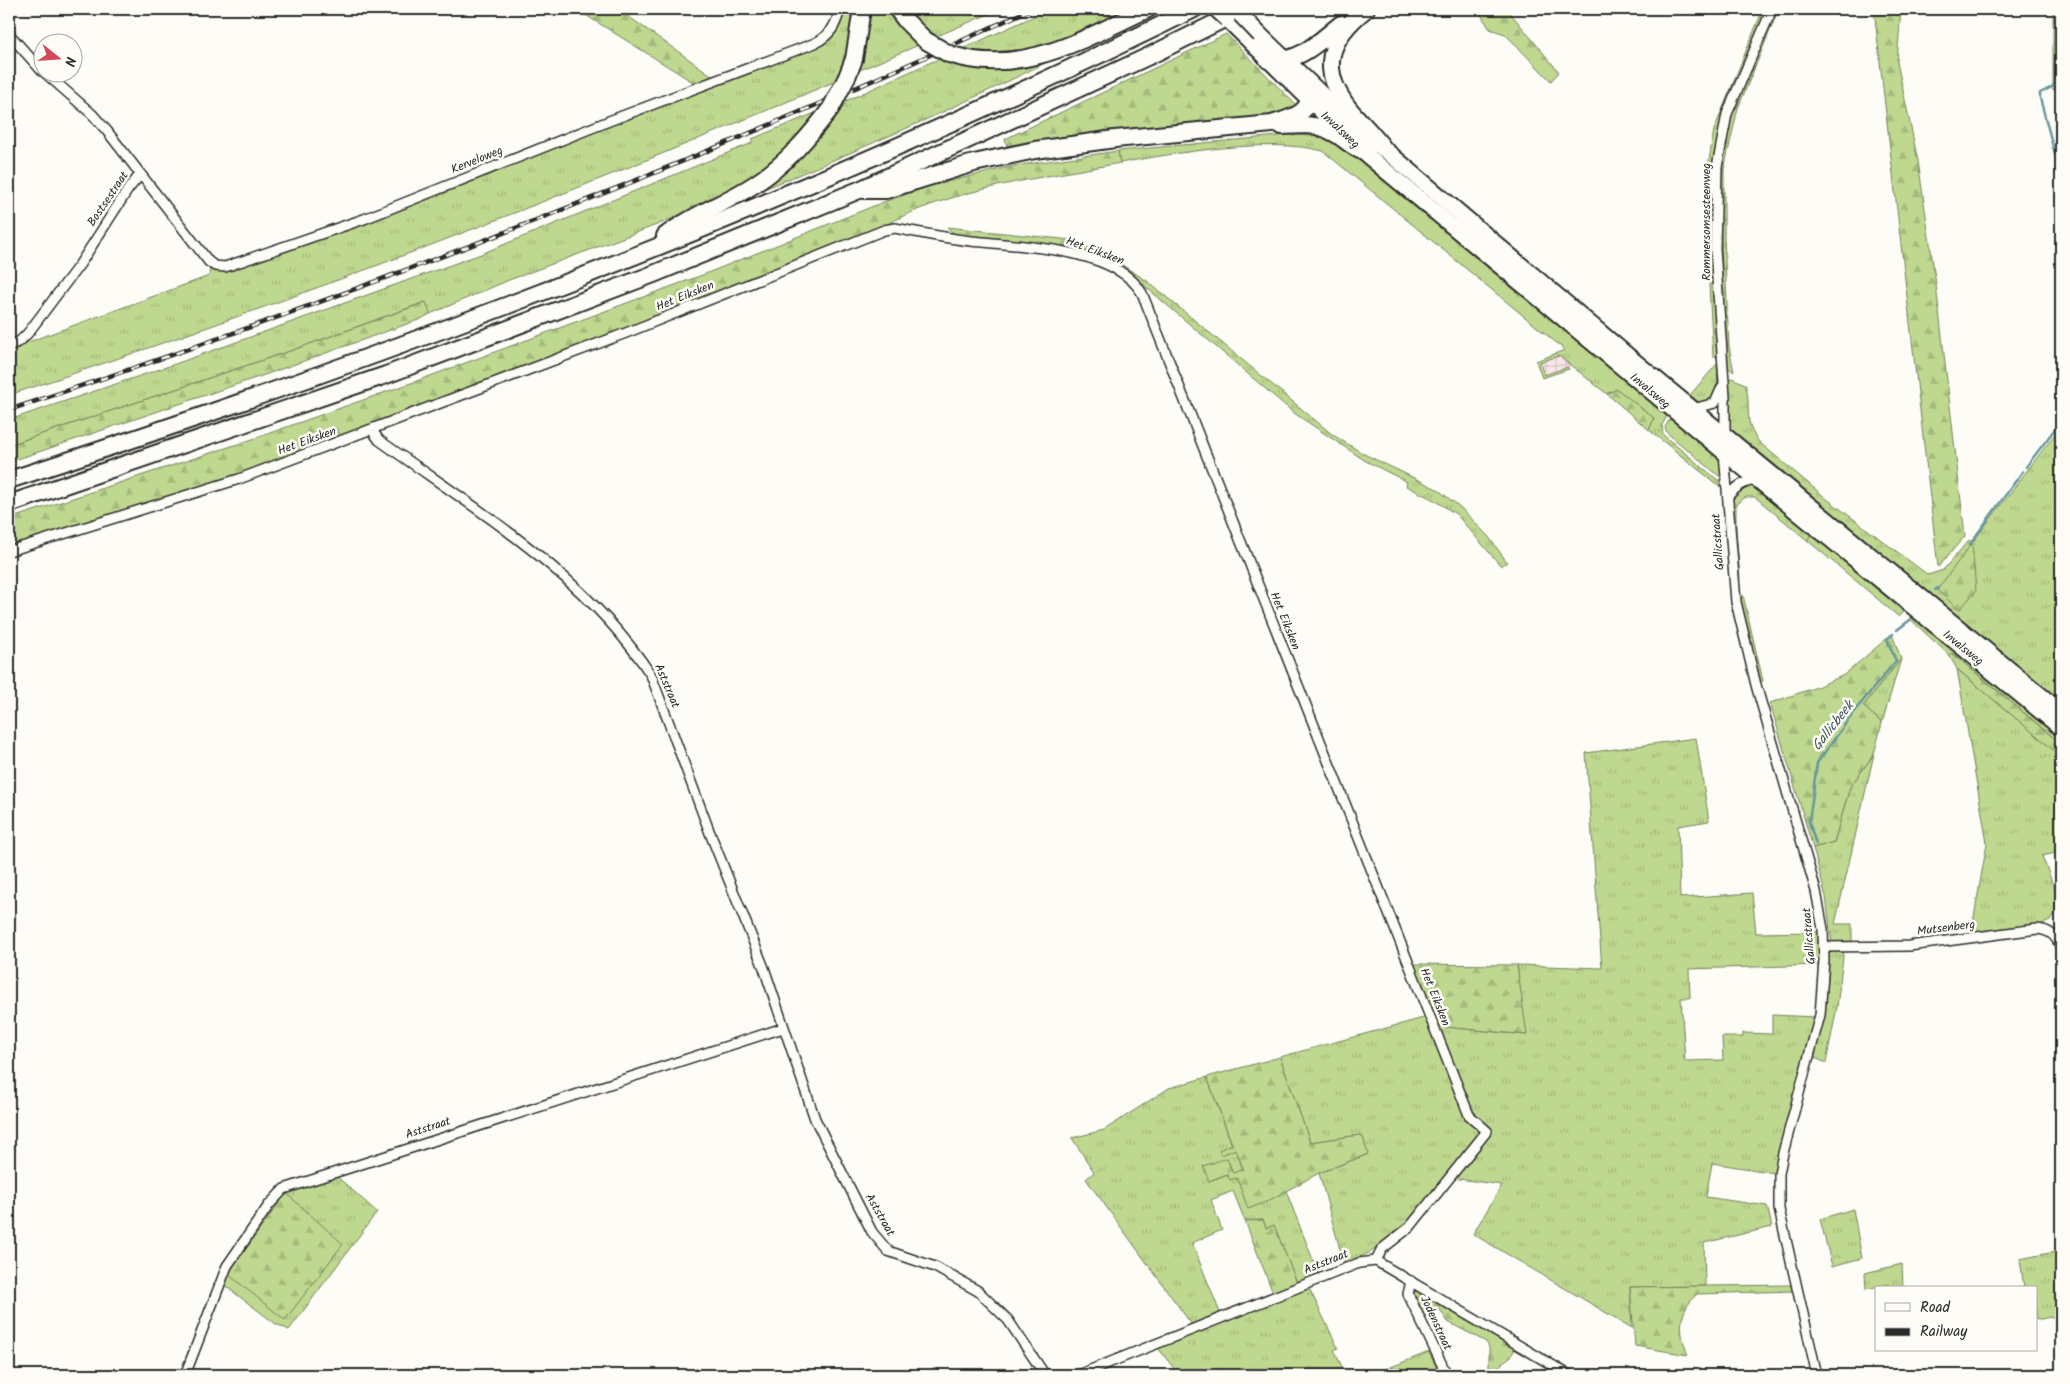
<svg xmlns="http://www.w3.org/2000/svg" width="2070" height="1384" viewBox="0 0 2070 1384" font-family="Kalam,sans-serif">
<style>
.industrial{fill:url(#industrial-grid)}
.grass{fill:url(#grass-tufts);stroke:#74825d}
.forest{fill:url(#forest-firs);stroke:#74825d}
.lines{fill:none;stroke-linecap:round;stroke-linejoin:round}
.stream{stroke:#66979b;stroke-width:2.5}
.minor-casing{stroke:#2b2b2b;stroke-width:12}
.trunk-casing{stroke:#2b2b2b;stroke-width:19}
.motorway-casing{stroke:#2b2b2b;stroke-width:20}
.minor{stroke:#fdfcf7;stroke-width:9}
.trunk{stroke:#fdfcf7;stroke-width:15}
.motorway{stroke:#fdfcf7;stroke-width:16}
.rail-casing{stroke:#2b2b2b;stroke-width:4.5}
.rail{stroke:#fdfcf7;stroke-width:2.5;stroke-dasharray:8;stroke-linecap:butt}
.trunk-bridge-casing{stroke:#2b2b2b;stroke-width:19;stroke-linecap:butt}
.motorway-bridge-casing{stroke:#2b2b2b;stroke-width:20;stroke-linecap:butt}
.trunk-bridge{stroke:#fdfcf7;stroke-width:15}
.motorway-bridge{stroke:#fdfcf7;stroke-width:16}
.labels{text-anchor:middle;dominant-baseline:central;stroke-width:5;stroke-linejoin:round;paint-order:stroke}
.street-label{font-size:12px;fill:#2b2b2b;stroke:#fdfcf7}
.water-label{font-size:14px;font-style:italic;fill:#44585a;stroke:#fdfcf7}
</style>
<defs>
<pattern id="industrial-grid" width="8" height="8" patternUnits="userSpaceOnUse" patternTransform="scale(1.25)"><rect width="8" height="8" fill="#f8e6e9"/><path d="M0 4h8M4 0v8" fill="none" stroke="#d5c5c8"/></pattern>
<pattern id="grass-tufts" width="24" height="20" patternUnits="userSpaceOnUse" patternTransform="scale(1.25)"><rect width="24" height="20" fill="#bed88f"/><path d="M3 7l-1-3M5 7V3M7 7l1-3M15 17l-1-3M17 17v-4M19 17l1-3" fill="none" stroke="#a3ba7c"/></pattern>
<pattern id="forest-firs" width="22" height="20" patternUnits="userSpaceOnUse" patternTransform="scale(1.25)"><rect width="22" height="20" fill="#bed88f"/><path d="M5 1l3.5 6h-7zM16 11l3.5 6h-7z" fill="#a3ba7c"/></pattern>
</defs>
<rect width="100%" height="100%" fill="#fdfcf7"/>
<filter id="ink" filterUnits="userSpaceOnUse"><feTurbulence type="fractalNoise" baseFrequency=".02" numOctaves="2"/><feDisplacementMap in="SourceGraphic" scale="10" xChannelSelector="R" yChannelSelector="G"/><feConvolveMatrix kernelMatrix="1 2 1 2 8 2 1 2 1" color-interpolation-filters="sRGB"/></filter>
<g filter="url(#ink)">
<polygon class="industrial" points="1559,356 1572,366 1545,375 1540,362"/>
<g class="grass">
<path d="M843,9H855L852,34L836,81C565,197 289,303 9,395V349L209,276L210,266L229,270L240,267L365,221L814,46Z"/>
<polygon points="867,9 892,9 921,44 853,73"/>
<polygon points="907,9 1000,9 935,37 916,21"/>
<path d="M1050,9H1128C1075,32 1022,67 962,49Z"/>
<polygon points="1763,9 1768,9 1723,118 1717,139 1712,237 1708,238 1709,160 1714,130"/>
<path d="M1061,55C955,109 845,156 735,201L839,104L929,63L944,57L986,69H1007Z"/>
<polygon points="815,113 815,117 774,160 740,186 715,199 662,223 509,280 430,314 425,302 293,350 9,445 9,420 178,363 481,254 752,143 752,139"/>
<path d="M1289,135C1319,135 1331,138 1355,157L1667,416L1662,425L1663,435L1718,480L1720,487L1649,430L1654,418L1611,391L1607,394L1559,356L1540,362L1544,375L1568,367L1569,369L1542,378L1536,361L1565,350L1323,151C1271,137 1174,153 1120,163L1118,151Z"/>
<polygon points="1710,248 1712,249 1717,357 1713,356 1707,249"/>
<polygon points="1110,257 1147,281 1333,435 1364,454 1437,489 1461,508 1488,536 1507,562 1501,566 1456,514 1434,500 1406,486 1407,482 1364,460 1294,413 1134,277 1107,263"/>
<polygon points="1717,364 1718,389 1709,402 1699,404 1690,395"/>
<path d="M1732,378L1745,384C1753,407 1741,421 1760,443L1827,499L1928,575L1943,570L1969,540L1972,543L2061,426V702L1730,430L1728,424L1727,380Z"/>
<polygon points="1670,419 1720,458 1722,461 1724,480 1667,433 1665,427"/>
<polygon points="1749,485 1754,487 1812,534 1807,540 1755,497 1746,497 1736,504 1736,530 1740,579 1736,576 1732,499 1737,491"/>
<polygon points="1743,595 1763,681 1759,682 1740,602"/>
<polygon points="1911,616 2061,739 2061,744 1953,653 1949,655 1909,618"/>
<polygon points="1901,659 1882,723 1863,706"/>
<polygon points="1957,669 2061,756 2061,852 2042,856 2061,905 2050,921 2038,926 1971,934 1987,843"/>
<polygon points="1696,738 1709,821 1678,826 1680,898 1752,893 1756,933 1819,932 1821,965 1689,969 1690,998 1681,998 1685,1061 1723,1060 1722,1037 1743,1037 1743,1033 1772,1034 1772,1015 1816,1017 1775,1173 1712,1163 1706,1197 1767,1206 1772,1227 1704,1243 1705,1286 1630,1287 1632,1328 1473,1234 1502,1185 1452,1178 1490,1132 1473,1115 1436,1026 1526,1035 1517,965 1602,968 1586,753"/>
<polygon points="1874,754 1835,924 1852,924 1852,944 1832,944 1826,897 1813,848 1834,842 1850,787"/>
<polygon points="1844,949 1837,1007 1826,1063 1815,1058 1827,991 1829,954 1834,950"/>
<polygon points="1427,1017 1478,1128 1478,1138 1409,1224 1371,1252 1344,1264 1319,1173 1368,1154 1360,1135 1310,1142 1280,1057"/>
<polygon points="1207,1077 1232,1145 1221,1155 1236,1149 1243,1170 1233,1174 1227,1158 1209,1181 1228,1174 1237,1178 1266,1202 1286,1191 1319,1275 1297,1283 1274,1226 1266,1228 1263,1220 1245,1221 1233,1191 1211,1200 1222,1230 1192,1243 1221,1315 1192,1325 1086,1179 1094,1172 1072,1138 1104,1130 1169,1088"/>
<polygon points="334,1174 377,1212 289,1330 276,1324 224,1285 228,1274 286,1193"/>
<polygon points="1853,1209 1862,1258 1832,1266 1820,1219"/>
<polygon points="2055,1252 2061,1303 2060,1315 2036,1320 2036,1288 2024,1288 2020,1259"/>
<polygon points="1902,1264 1903,1288 1890,1288 1889,1284 1866,1289 1865,1273"/>
<polygon points="1309,1288 1338,1348 1334,1350 1346,1375 1179,1375 1158,1348"/>
<polygon points="1429,1352 1440,1375 1371,1375"/>
</g>
<g class="forest">
<polygon points="576,9 618,9 714,77 696,84"/>
<polygon points="1477,9 1507,9 1559,72 1551,81 1505,34 1490,29"/>
<polygon points="1776,9 1779,9 1738,108 1724,169 1724,238 1729,347 1734,372 1725,365 1719,177 1733,110"/>
<polygon points="1874,9 1901,9 1897,62 1918,161 1936,285 1965,536 1938,567"/>
<polygon points="2053,9 2060,9 2059,88 2053,90"/>
<polygon points="1226,34 1299,108 1290,116 1008,150 1005,139"/>
<path d="M1118,151L1120,163C1046,177 947,189 882,227L637,326L241,475L9,547V519L247,441L414,382L705,274L886,201L934,185L1013,166Z"/>
<polygon points="947,227 1071,240 1110,257 1107,263 1056,246 954,234"/>
<polygon points="426,302 430,314 421,319 273,372 9,462 9,445 293,350"/>
<polygon points="1617,389 1654,418 1649,430 1607,394"/>
<polygon points="1812,534 1822,543 1904,612 1899,617 1807,540"/>
<polygon points="1972,543 1976,591 1959,610 1937,590"/>
<polygon points="1892,634 1901,659 1863,706 1882,723 1874,754 1850,787 1834,842 1813,848 1770,703 1817,687 1844,675"/>
<polygon points="1952,653 2061,744 2061,756 1957,669 1949,655"/>
<polygon points="1412,964 1517,965 1527,1035 1436,1026"/>
<polygon points="1280,1057 1310,1142 1360,1135 1363,1137 1368,1154 1319,1173 1266,1202 1248,1209 1237,1178 1230,1180 1227,1174 1209,1181 1203,1166 1227,1158 1233,1173 1243,1169 1236,1149 1221,1155 1219,1150 1232,1144 1207,1077"/>
<polygon points="286,1193 343,1244 285,1320 228,1274"/>
<polygon points="1263,1220 1266,1228 1274,1225 1297,1283 1273,1293 1245,1221"/>
<path d="M1792,1285L1793,1291L1697,1294C1678,1313 1678,1330 1688,1355L1635,1346L1630,1287Z"/>
<polygon points="1417,1290 1516,1347 1511,1356 1489,1375 1483,1375 1489,1368 1489,1347 1486,1342 1448,1322 1439,1308 1424,1316 1414,1294"/>
</g>
<g class="lines">
<g class="stream">
<polyline points="2057,9 2055,83 2052,87 2040,93 2040,98 2061,177"/>
<polyline points="2026,467 2061,421"/>
<polyline points="1970,544 2023,471"/>
<polyline points="1935,590 1938,588"/>
<polyline points="1897,630 1910,620"/>
<polyline points="1816,844 1809,822 1817,763 1857,708 1896,661 1887,639 1893,634"/>
</g>
<defs>
<g id="minor">
<polyline points="9,34 42,71"/>
<path d="M44,72L92,114L107,131L209,262L215,266L225,267L364,219L609,121L815,43C831,35 836,25 840,9"/>
<polyline points="9,346 20,341 28,333 80,264 129,188 140,175"/>
<polyline points="1693,409 1715,403 1722,387"/>
<path d="M372,430L379,440C475,509 585,574 651,675L710,833L764,968L815,1119L872,1232L888,1251L935,1267L978,1291L1008,1320L1045,1375"/>
<polyline points="1725,436 1725,397 1715,249 1717,167 1727,114 1772,9"/>
<polyline points="1724,452 1736,602 1756,685 1816,891 1823,929 1824,960 1820,1015 1783,1153 1779,1174 1779,1209 1817,1375"/>
<path d="M1728,496C1737,486 1745,481 1758,480"/>
<path d="M9,551L239,479L626,333L884,230L895,228C920,233 946,238 971,241C1019,246 1115,247 1142,293L1469,1115L1487,1131L1410,1227L1382,1249L1376,1261"/>
<path d="M1824,947L1909,946L2037,929C2050,930 2057,936 2061,949"/>
<polyline points="1411,1281 1408,1294 1447,1375"/>
<polyline points="185,1375 227,1266 269,1205 284,1189 783,1028"/>
<polyline points="1078,1375 1359,1263 1376,1261 1569,1375"/>
</g>
<g id="trunk">
<polyline points="1227,19 1362,151 1724,452 2061,728"/>
<polyline points="1260,35 1370,141 1383,148 1628,356 2061,712"/>
</g>
<g id="motorway">
<polyline points="897,9 906,21 925,40"/>
<path d="M1366,9C1328,39 1318,70 1350,110C1361,123 1373,134 1383,148"/>
<path d="M949,54C1022,78 1084,38 1148,9"/>
<path d="M1268,60C1299,64 1319,41 1341,24"/>
<polyline points="847,77 854,59 862,9"/>
<path d="M1282,126C1299,125 1316,123 1332,132C1343,137 1350,146 1362,151"/>
<path d="M864,190H886L974,163L1035,150L1115,139L1272,124C1294,117 1309,115 1313,88"/>
<path d="M665,236C692,215 726,203 755,184C786,164 809,137 831,108"/>
<path d="M9,480C414,349 812,197 1194,9"/>
<polyline points="9,504 386,375 651,275 859,190 1149,56 1238,12"/>
</g>
</defs>
<use href="#minor" class="minor-casing"/>
<use href="#trunk" class="trunk-casing"/>
<use href="#motorway" class="motorway-casing"/>
<use href="#minor" class="minor"/>
<use href="#trunk" class="trunk"/>
<use href="#motorway" class="motorway"/>
<defs>
<path id="rail" d="M9,410C357,295 699,163 1031,9"/>
</defs>
<use href="#rail" class="rail-casing"/>
<use href="#rail" class="rail"/>
<defs>
<g id="trunk-bridge">
<polyline points="1216,9 1227,19"/>
<polyline points="1235,9 1260,35"/>
</g>
<g id="motorway-bridge">
<polyline points="925,40 949,54"/>
<polyline points="831,108 847,77"/>
</g>
</defs>
<use href="#trunk-bridge" class="trunk-bridge-casing"/>
<use href="#motorway-bridge" class="motorway-bridge-casing"/>
<use href="#trunk-bridge" class="trunk-bridge"/>
<use href="#motorway-bridge" class="motorway-bridge"/>
</g>
</g>
<g class="labels">
<g class="street-label">
<text transform="translate(1340 130) rotate(43)">Invalsweg</text>
<text transform="translate(477 160) rotate(-22)">Kerveloweg</text>
<text transform="translate(108 199) rotate(-56)">Bostsestraat</text>
<text transform="translate(1706 222) rotate(-90)">Rommersomsesteenweg</text>
<text transform="translate(1095 251) rotate(20)">Het Eiksken</text>
<text transform="translate(685 296) rotate(-22)">Het Eiksken</text>
<text transform="translate(1650 391) rotate(40)">Invalsweg</text>
<text transform="translate(307 441) rotate(-20)">Het Eiksken</text>
<text transform="translate(1718 542) rotate(-94)">Gallicstraat</text>
<text transform="translate(1285 621) rotate(68)">Het Eiksken</text>
<text transform="translate(1963 648) rotate(39)">Invalsweg</text>
<text transform="translate(667 686) rotate(67)">Aststraat</text>
<text transform="translate(1946 928) rotate(-7)">Mutsenberg</text>
<text transform="translate(1809 936) rotate(-95)">Gallicstraat</text>
<text transform="translate(1435 997) rotate(68)">Het Eiksken</text>
<text transform="translate(428 1128) rotate(-18)">Aststraat</text>
<text transform="translate(880 1215) rotate(60)">Aststraat</text>
<text transform="translate(1326 1262) rotate(-22)">Aststraat</text>
<text transform="translate(1436 1323) rotate(65)">Jodenstraat</text>
</g>
<g class="water-label">
<text transform="translate(1833 726) rotate(-52)">Gallicbeek</text>
</g>
</g>
<rect width="2070" height="1384" fill="none" stroke="#fdfcf7" stroke-width="30"/>
<rect x="15" y="15" width="2040" height="1354" fill="none" stroke="#2b2b2b" stroke-width="2" filter="url(#ink)"/>
<rect x="1875" y="1286" width="162" height="65" fill="#fdfcf7" stroke="#a9a8a5"/>
<rect x="1885" y="1303" width="25" height="8" fill="#fdfcf7" stroke="#a9a8a5"/>
<text x="1920" y="1312" font-size="15" fill="#2b2b2b">Road</text>
<rect x="1885" y="1328" width="25" height="8" fill="#2b2b2b" stroke="#a9a8a5"/>
<text x="1920" y="1336" font-size="15" fill="#2b2b2b">Railway</text>
<g transform="translate(58 58) rotate(107)"><circle r="24" fill="#fdfcf7" stroke="#a9a8a5"/>
<path d="M0-4L9 19L0 12L-9 19Z" fill="#d1495b"/>
<text y="-8" font-size="14" font-weight="bold" text-anchor="middle" fill="#2b2b2b">N</text>
</g>
</svg>
